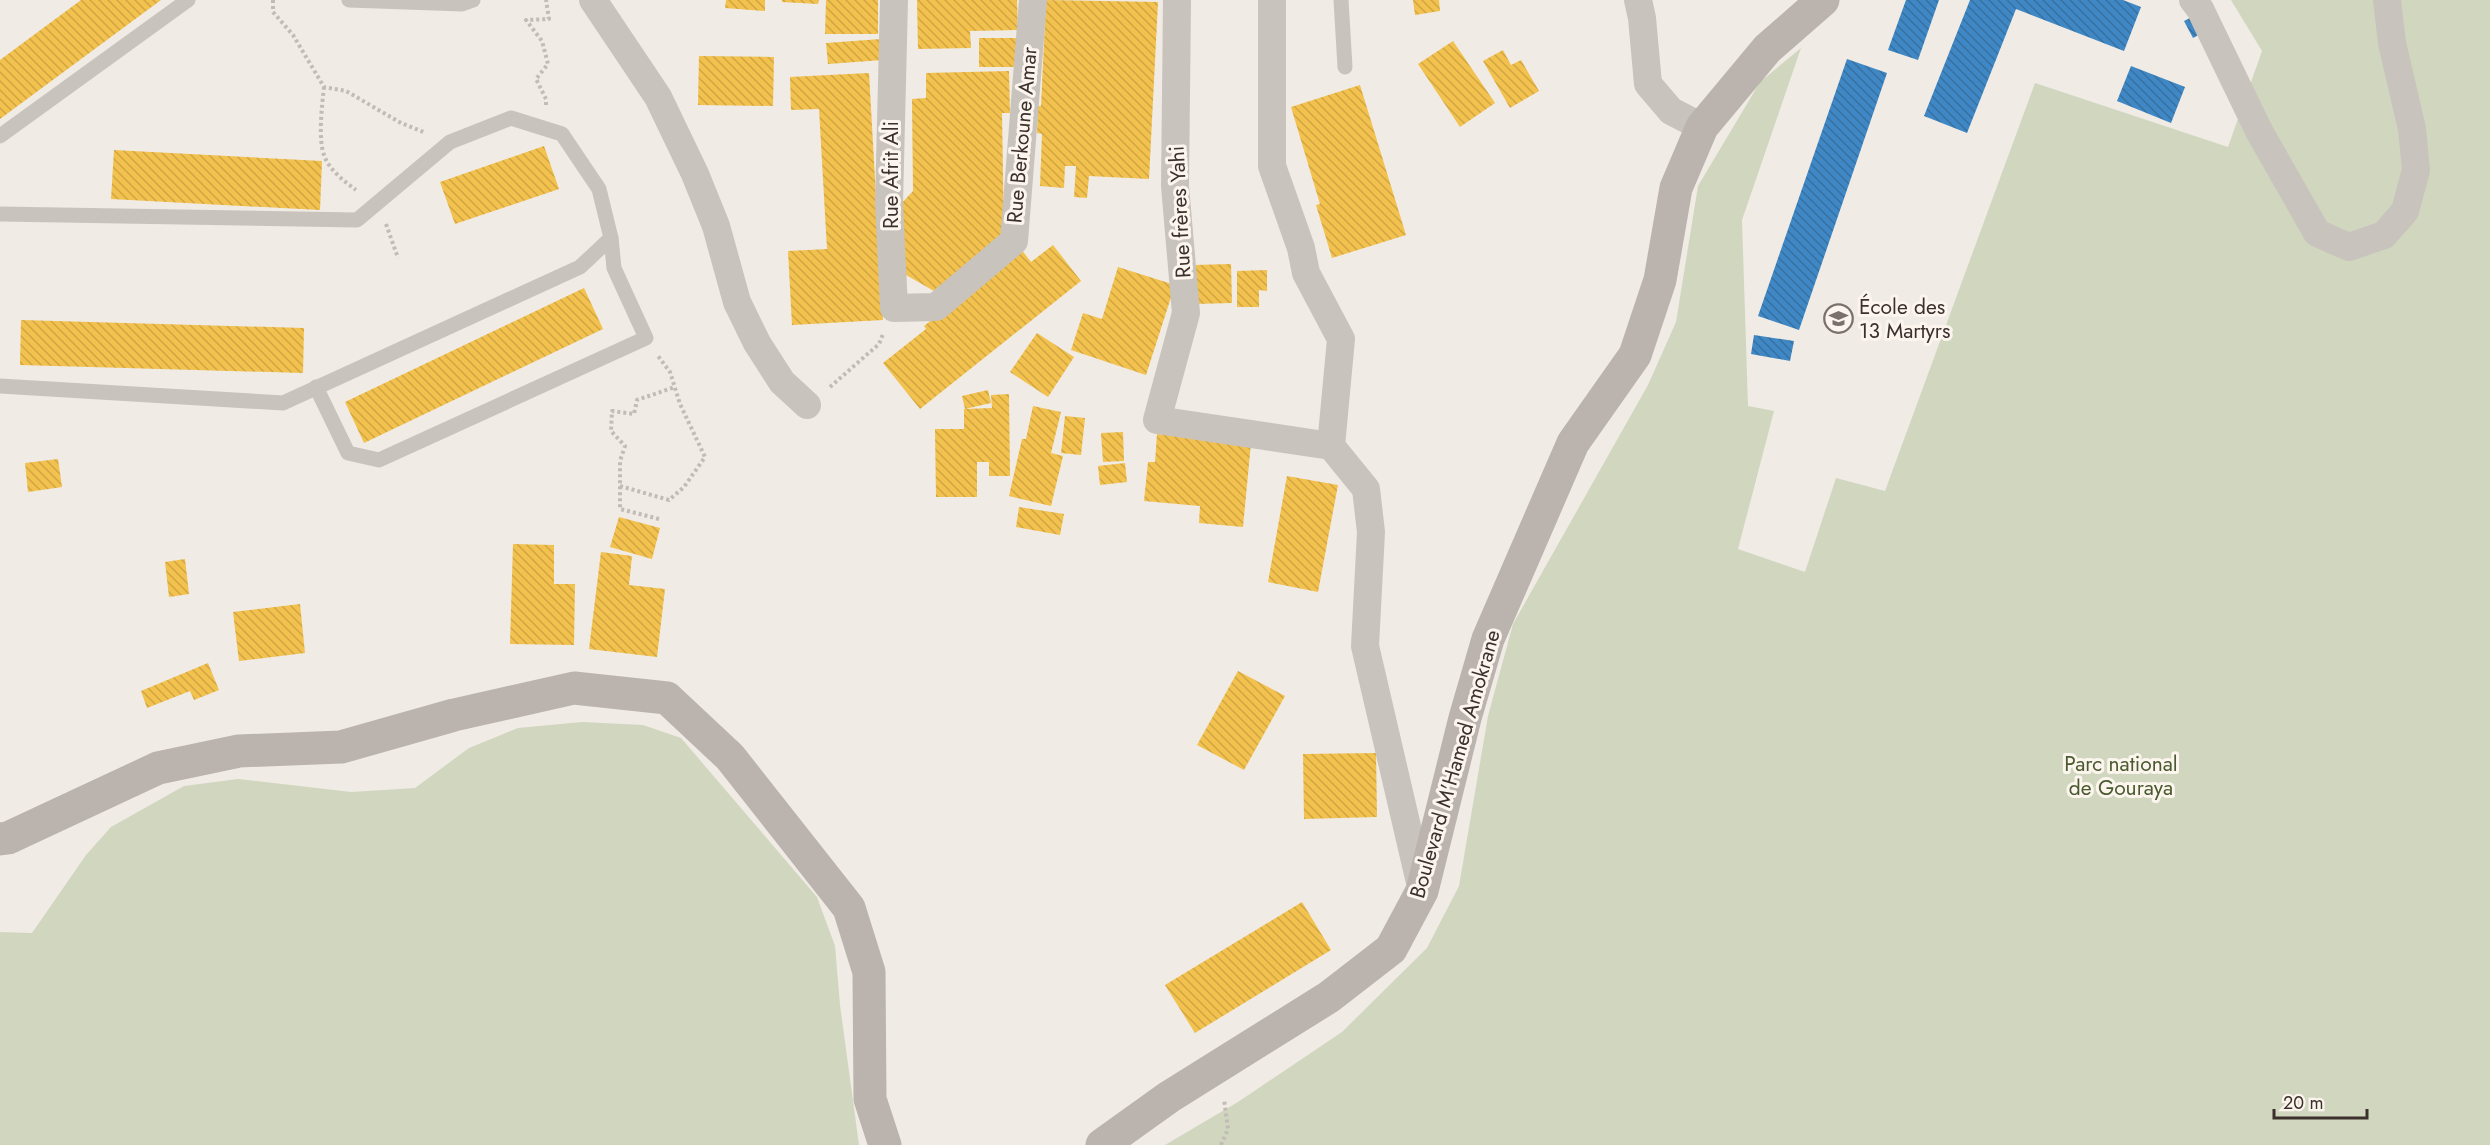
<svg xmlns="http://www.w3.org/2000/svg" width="2490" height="1145" viewBox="0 0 2490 1145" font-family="Jost,sans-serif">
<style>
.park{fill:#d1d6bf}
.homes{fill:url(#homes-back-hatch)}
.schools{fill:url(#schools-back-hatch)}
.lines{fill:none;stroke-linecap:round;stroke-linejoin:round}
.path{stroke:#c2bbb6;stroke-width:4;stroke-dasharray:3 3;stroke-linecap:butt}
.lane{stroke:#c9c3be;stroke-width:15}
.street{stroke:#c9c3be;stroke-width:28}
.secondary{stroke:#bab3ae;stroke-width:33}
.labels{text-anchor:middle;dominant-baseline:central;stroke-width:6;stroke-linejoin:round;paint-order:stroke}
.street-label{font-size:21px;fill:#3b302b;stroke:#fbf5ee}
.poi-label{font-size:21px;fill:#3b302b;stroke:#fbf5ee;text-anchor:start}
.park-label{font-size:21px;fill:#4a5a2e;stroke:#fbf5ee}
</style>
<defs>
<pattern id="homes-back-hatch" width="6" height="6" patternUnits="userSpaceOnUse" patternTransform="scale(1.5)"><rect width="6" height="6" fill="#f2c14e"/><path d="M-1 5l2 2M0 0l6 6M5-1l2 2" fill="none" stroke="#d0a644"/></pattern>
<pattern id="schools-back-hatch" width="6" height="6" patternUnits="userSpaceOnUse" patternTransform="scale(1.5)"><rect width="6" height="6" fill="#3f88c5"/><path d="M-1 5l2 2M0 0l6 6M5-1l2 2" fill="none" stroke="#3670a0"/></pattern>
</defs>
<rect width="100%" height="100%" fill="#f0ebe5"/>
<g class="park">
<polygon points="2231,0 2490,0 2490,1145 1165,1145 1238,1102 1342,1032 1427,948 1459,886 1488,716 1513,624 1648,385 1676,322 1698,186 1760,82 1801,48 1742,220 1748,406 1774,411 1738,549 1805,572 1836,478 1885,491 2035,83 2228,147 2262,51"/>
<polygon points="582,722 643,725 681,738 817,897 835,946 840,1005 859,1145 0,1145 0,932 32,933 86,855 111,827 184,786 238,779 351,792 415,788 469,748 518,728"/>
</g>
<g class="homes">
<polygon points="81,0 161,0 0,119 0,60"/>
<polygon points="726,0 765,0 765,11 725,8"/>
<polygon points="782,0 819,0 818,4 782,2"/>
<polygon points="826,0 878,0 878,34 825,34"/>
<polygon points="917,0 1017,0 1018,30 970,31 971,48 918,49"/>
<polygon points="1046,0 1158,2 1149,179 1089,176 1087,198 1074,197 1076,166 1065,166 1064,188 1040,186 1042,134 1037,133 1038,106 1041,106"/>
<polygon points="1413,0 1439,0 1440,11 1415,15"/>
<rect x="979" y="38" width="37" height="29"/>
<polygon points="881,39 883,60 828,64 826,43"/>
<polygon points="1453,41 1495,103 1460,127 1418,64"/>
<polygon points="1503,50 1511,65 1521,60 1539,91 1510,108 1483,61"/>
<polygon points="699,56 774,57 773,106 698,105"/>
<polygon points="1009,71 1010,113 1002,113 1004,237 934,291 899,271 899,206 913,191 912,99 926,98 926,73"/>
<polygon points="869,73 883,320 792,325 788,251 827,249 819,109 791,110 790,77"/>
<polygon points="1360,85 1406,235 1332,258 1316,205 1320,204 1291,107"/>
<polygon points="544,146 559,189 455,224 440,182"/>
<polygon points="114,150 322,161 320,210 111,199"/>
<polygon points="1053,245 1081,281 920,409 883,363 926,329 924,326 1021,249 1031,262"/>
<polygon points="1231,264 1232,303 1195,304 1194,265"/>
<polygon points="1118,267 1175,285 1146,375 1071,350 1083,313 1102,319"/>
<polygon points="1267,270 1267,291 1259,290 1259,307 1237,307 1237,271"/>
<polygon points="584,288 603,329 364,443 345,402"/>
<polygon points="21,320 304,328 303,373 20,365"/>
<polygon points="1037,333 1074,357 1048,397 1010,372"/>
<polygon points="988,390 991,403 965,409 962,396"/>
<polygon points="1009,394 1010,476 989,476 989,462 977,462 977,497 936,497 935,429 964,429 964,409 992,408 991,395"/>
<polygon points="1033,406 1061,412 1051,453 1063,456 1051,506 1009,496 1022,439 1026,439"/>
<polygon points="1065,416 1085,418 1081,455 1061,453"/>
<polygon points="1123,432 1124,461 1103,462 1101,433"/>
<polygon points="1157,434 1251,443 1243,527 1199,523 1200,506 1144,501 1148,462 1155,462"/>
<polygon points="58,459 62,487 28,492 25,463"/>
<polygon points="1125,463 1127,482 1100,485 1098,466"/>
<polygon points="1287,476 1338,485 1318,592 1268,582"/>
<polygon points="1019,507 1064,514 1060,535 1016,527"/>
<polygon points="619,517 660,528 652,559 610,547"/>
<polygon points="513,544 554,545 554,584 575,584 574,645 510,644"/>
<polygon points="601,552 632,556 629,585 665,589 657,657 589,649"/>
<polygon points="185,559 189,594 169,597 165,562"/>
<polygon points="300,604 305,653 239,661 233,612"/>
<polygon points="208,663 219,690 194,700 190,691 147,708 141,691"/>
<polygon points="1238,671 1285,696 1244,770 1197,745"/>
<polygon points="1376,753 1377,817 1304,819 1303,754"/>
<polygon points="1302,902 1331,950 1195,1033 1165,985"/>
</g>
<g class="schools">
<polygon points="1906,0 1939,0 1918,60 1888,50"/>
<polygon points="1970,0 2123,0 2141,7 2124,51 2016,9 1967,133 1924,116"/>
<polygon points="2200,13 2209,29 2193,38 2184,21"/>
<polygon points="1847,59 1887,73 1799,330 1758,316"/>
<polygon points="2131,66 2185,87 2171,123 2117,101"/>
<polygon points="1754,335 1794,341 1790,361 1751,354"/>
</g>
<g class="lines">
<g class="path">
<polyline points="273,0 273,12 293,35 324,87 346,91 401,123 426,133"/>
<path d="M324,87C322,105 318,139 324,155C329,170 344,181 356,190"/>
<polyline points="546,105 546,99 536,79 548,64 542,41 526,20 549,19 546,0"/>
<polyline points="386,224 398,258"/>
<polyline points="830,387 879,344 883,334"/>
<polyline points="620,486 669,500 684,487 705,457 680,404 670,372 658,356"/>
<polyline points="659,519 620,509 620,461 625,446 611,431 612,411 634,414 637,400 675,387"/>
<polyline points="1221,1145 1228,1129 1224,1099"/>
</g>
<g class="lane">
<polyline points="349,0 462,4 473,0"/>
<polyline points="1341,0 1345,67"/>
<polyline points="0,136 188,0"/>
<polyline points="0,214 357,220 450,142 511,118 562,134 599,189 611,238 580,267 283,403 0,386"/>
<polyline points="316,387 348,453 379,460 646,338 614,268 611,238"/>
</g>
<g class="street">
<polyline points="593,0 658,97 695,174 716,226 737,302 757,343 782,382 807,405"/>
<polyline points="894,0 889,204 894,308 936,307 1014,241 1033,0"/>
<polyline points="1177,0 1175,186 1186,313 1157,420 1331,446"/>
<polyline points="1272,0 1272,166 1301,248 1306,273 1341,339 1331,446 1366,489 1371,532 1365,646 1422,891"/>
<polyline points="1638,0 1642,18 1648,84 1671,111 1702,127"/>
<polyline points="2193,0 2200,9 2259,131 2317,233 2349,247 2384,235 2405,211 2416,170 2412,129 2392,43 2387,0"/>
</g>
<g class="secondary">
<polyline points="0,839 8,838 158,768 239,751 341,747 454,715 574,688 667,698 730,757 849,908 869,972 870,1099 885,1145"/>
<polyline points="1102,1145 1169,1097 1329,997 1391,949 1422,891 1465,718 1488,639 1573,443 1635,355 1660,280 1676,188 1702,127 1767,49 1823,0"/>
</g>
</g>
<defs>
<symbol id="school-ring" viewBox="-11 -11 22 22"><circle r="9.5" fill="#fbf5ee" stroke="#7a716c" stroke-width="1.5"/><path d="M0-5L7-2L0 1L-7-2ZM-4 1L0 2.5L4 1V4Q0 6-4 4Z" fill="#7a716c"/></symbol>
</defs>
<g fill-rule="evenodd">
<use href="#school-ring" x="1822" y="302" width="33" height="33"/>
</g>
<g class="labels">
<g class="street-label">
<text transform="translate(1022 135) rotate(-85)">Rue Berkoune Amar</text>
<text transform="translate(891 175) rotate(-90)">Rue Afrit Ali</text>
<text transform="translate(1180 212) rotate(-93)">Rue frères Yahi</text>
<text transform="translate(1455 764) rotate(-74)">Boulevard M'Hamed Amokrane</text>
</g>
<g class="poi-label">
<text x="1859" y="307">École des<tspan x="1859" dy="24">13 Martyrs</tspan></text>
</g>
<g class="park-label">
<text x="2121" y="764">Parc national<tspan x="2121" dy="24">de Gouraya</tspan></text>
</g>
</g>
<path d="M2274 1109v9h93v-9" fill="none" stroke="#3b302b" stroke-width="3"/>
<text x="2283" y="1109" font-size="18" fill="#3b302b" stroke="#fbf5ee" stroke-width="4.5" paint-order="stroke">20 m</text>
</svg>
